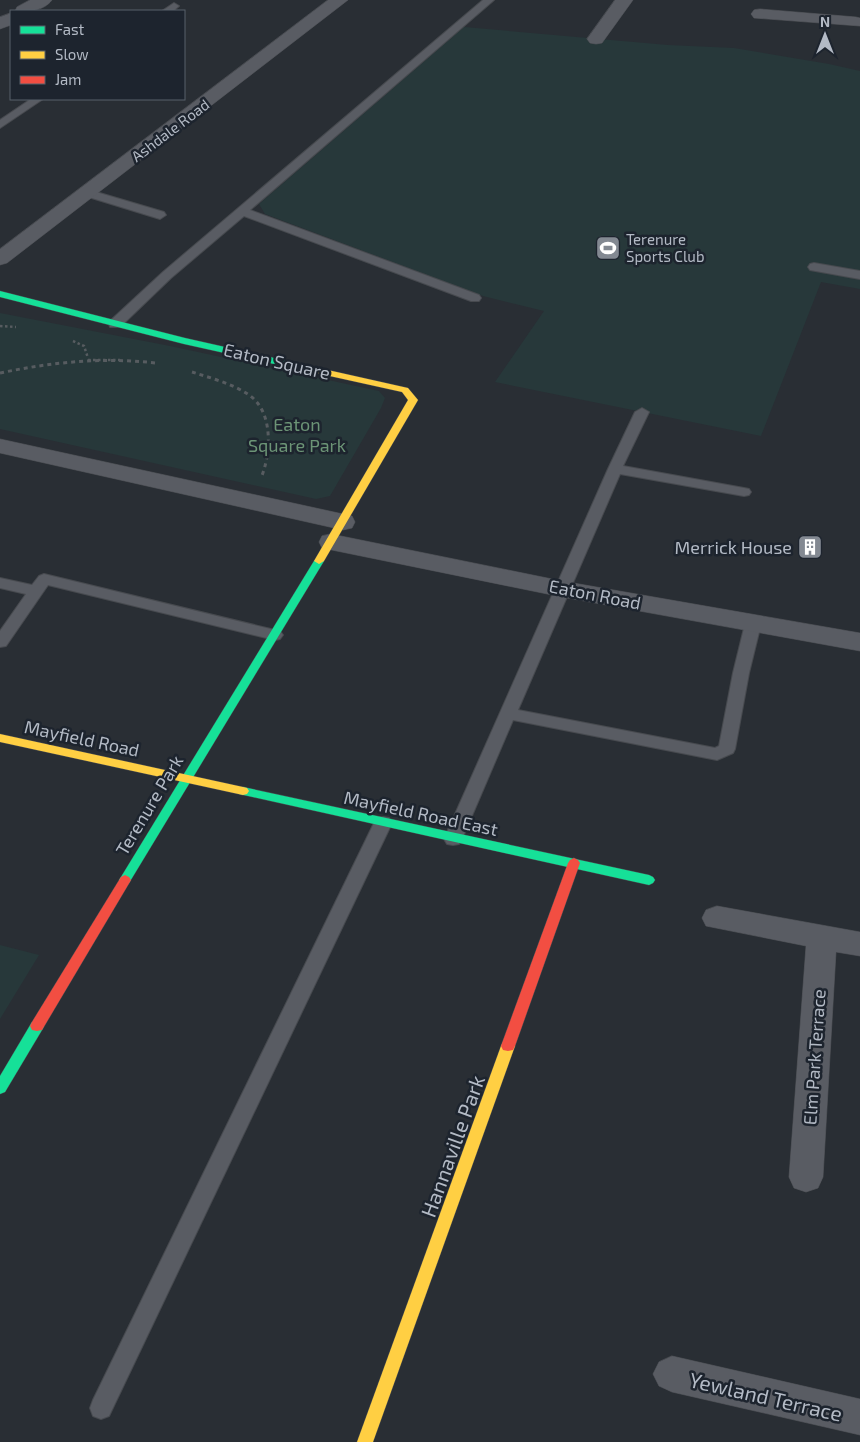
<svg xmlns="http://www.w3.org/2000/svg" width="860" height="1442" viewBox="0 0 860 1442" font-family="'Exo 2',sans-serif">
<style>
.green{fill:#27383a}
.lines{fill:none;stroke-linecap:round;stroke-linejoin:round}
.lane-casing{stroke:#474a4f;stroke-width:2}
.street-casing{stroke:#474a4f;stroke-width:1}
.fast-casing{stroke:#474a4f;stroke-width:1}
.slow-casing{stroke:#474a4f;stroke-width:1}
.jam-casing{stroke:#474a4f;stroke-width:1}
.path-far1{stroke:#575c60;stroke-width:2.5;stroke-dasharray:2.5 2.5;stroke-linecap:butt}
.path{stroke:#575c60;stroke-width:3;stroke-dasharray:4 4;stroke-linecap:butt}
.lane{fill:#595c63;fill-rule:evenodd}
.street{fill:#595c63;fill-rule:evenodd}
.fast{fill:#16e098;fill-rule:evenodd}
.slow{fill:#ffcf43;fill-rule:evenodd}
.jam{fill:#f24e42;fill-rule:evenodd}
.labels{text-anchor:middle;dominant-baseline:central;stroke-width:5;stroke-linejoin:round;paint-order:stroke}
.far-street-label{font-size:15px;fill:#b3bac5;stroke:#1d242e}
.far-poi-label{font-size:15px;fill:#b3bac5;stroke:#1d242e;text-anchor:start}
.street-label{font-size:18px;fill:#b3bac5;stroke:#1d242e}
.park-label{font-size:18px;fill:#6c9476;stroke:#1d242e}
.poi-label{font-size:18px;fill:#b3bac5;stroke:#1d242e;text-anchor:end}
.near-street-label{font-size:21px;fill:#b3bac5;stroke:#1d242e}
</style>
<rect width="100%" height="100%" fill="#292e34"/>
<g class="green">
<polygon points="464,27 668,45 734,48 829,64 860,71 860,289 821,282 761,436 495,382 544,311 483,296 265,214 259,204"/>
<polygon points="0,313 170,346 379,391 385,398 381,408 330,496 316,499 0,429"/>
<polygon points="0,945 39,955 0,1019"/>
</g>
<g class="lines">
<defs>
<g id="lane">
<polygon points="483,0 494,0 250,210 479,295 481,298 479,301 471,301 244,216 171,278 120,327 110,327 109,324 110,321 163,272"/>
<polygon points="174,3 179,6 173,11 162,11"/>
<polygon points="31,99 43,99 0,128 0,120"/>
<polygon points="86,189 164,212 166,215 160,219 82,195 80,193 82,191"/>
<polygon points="814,263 860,271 860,279 810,270 808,267 810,264"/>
<polygon points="642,408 649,412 623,466 744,488 749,489 751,492 749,495 744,496 620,474 518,710 715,748 719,746 733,673 745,624 748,620 753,619 758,620 761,624 749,673 735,749 733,753 717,760 513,720 462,839 459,844 453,845 447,844 444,839 608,469 635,412"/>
<polygon points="44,574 275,630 280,631 283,635 280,639 275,640 48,585 6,646 0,647 0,631 26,594 0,588 0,578 32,585 39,576"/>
<polygon points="383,817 389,818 392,823 109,1416 101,1419 93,1416 90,1408 93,1400 374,823 377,818"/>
</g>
<g id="street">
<path d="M30,0H52C43,12 28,11 15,11L17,7Z"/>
<polygon points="328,0 348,0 7,263 0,265 0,249"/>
<polygon points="615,0 633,0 602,43 596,44 590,43 587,39"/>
<polygon points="760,9 856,17 860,18 860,26 754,18 751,14 754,10"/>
<polygon points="11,13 11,25 0,29 0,17"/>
<polygon points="0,439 343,514 352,516 355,522 352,528 343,530 0,453"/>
<polygon points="331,534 562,581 860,633 860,651 562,597 322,548 319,542 322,536"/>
<polygon points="717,906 860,932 860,956 836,952 823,1177 818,1188 806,1192 794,1188 789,1177 806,946 706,926 702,918 706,910"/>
<polygon points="672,1356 860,1399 860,1435 672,1392 659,1386 653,1374 659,1362"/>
</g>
<g id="fast">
<polygon points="0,291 185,338 301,364 306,367 301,370 184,344 0,297"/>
<polygon points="319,558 324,561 129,883 121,883 119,880 121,877 314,561"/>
<polygon points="243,787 649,875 653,877 655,880 653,883 649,885 239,794 237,791 239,788"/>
<polygon points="37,1021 42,1022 44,1026 42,1030 5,1092 0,1094 0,1076 32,1022"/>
</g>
<g id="slow">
<polygon points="301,364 408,388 418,400 324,561 319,564 314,561 408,400 402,392 298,369 296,367"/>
<polygon points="0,734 243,787 247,788 249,791 247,794 243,795 0,742"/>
<polygon points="508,1041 513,1042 515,1046 373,1442 357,1442 501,1046 503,1042"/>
</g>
<g id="jam">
<polygon points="574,858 578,860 580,863 515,1046 513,1050 508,1051 503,1050 501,1046 568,863 570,860"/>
<polygon points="125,875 129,877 131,880 42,1030 37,1031 32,1030 30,1026 32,1022 121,877"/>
</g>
</defs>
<use href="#lane" class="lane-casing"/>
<use href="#street" class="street-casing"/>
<use href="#fast" class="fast-casing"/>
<use href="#slow" class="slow-casing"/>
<use href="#jam" class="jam-casing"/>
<g class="path-far1">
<polyline points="0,326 16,327"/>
<polyline points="73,341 84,346 88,358"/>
<polyline points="88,360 120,360"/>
</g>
<g class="path">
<path d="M192,372C211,378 233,384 249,395C274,412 271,454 261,478"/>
<path d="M0,373C53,362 102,357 156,363"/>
</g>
<use href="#lane" class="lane"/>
<use href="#street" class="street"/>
<use href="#fast" class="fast"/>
<use href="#slow" class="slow"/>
<use href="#jam" class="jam"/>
</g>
<defs>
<symbol id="stadium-square" viewBox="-11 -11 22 22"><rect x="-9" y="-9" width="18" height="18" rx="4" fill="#838992" stroke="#1d242e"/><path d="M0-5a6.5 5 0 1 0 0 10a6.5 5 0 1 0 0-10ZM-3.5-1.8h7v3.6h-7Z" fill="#fff"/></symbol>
<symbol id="building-square" viewBox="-11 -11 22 22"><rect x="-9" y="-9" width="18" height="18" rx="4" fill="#838992" stroke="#1d242e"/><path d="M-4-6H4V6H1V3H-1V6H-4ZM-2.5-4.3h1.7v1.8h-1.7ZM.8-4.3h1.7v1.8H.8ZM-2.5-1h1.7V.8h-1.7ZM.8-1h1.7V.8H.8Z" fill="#fff"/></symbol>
</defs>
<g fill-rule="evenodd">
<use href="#stadium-square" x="594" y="234" width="28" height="28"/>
<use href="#building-square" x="796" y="533" width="28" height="28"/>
</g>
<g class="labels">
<g class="far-street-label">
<text transform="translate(170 130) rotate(-37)">Ashdale Road</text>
</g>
<g class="far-poi-label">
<text x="626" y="239">Terenure<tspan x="626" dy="17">Sports Club</tspan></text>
</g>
<g class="street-label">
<text transform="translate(277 361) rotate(13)">Eaton Square</text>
<text transform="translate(595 594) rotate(11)">Eaton Road</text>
<text transform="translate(82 738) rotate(12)">Mayfield Road</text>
<text transform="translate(149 805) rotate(-59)">Terenure Park</text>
<text transform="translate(421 813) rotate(12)">Mayfield Road East</text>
<text transform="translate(814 1057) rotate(-86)">Elm Park Terrace</text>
</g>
<g class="park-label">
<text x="297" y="424">Eaton<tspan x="297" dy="21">Square Park</tspan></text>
</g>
<g class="poi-label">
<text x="792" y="547">Merrick House</text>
</g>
<g class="near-street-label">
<text transform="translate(452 1146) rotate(-70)">Hannaville Park</text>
<text transform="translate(766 1396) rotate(13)">Yewland Terrace</text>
</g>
</g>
<rect x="10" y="10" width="175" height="90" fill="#1d242e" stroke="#59606a"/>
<rect x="20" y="26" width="25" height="8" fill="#16e098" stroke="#59606a"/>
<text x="55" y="35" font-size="15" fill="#b3bac5">Fast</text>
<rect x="20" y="51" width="25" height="8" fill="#ffcf43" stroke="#59606a"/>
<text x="55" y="60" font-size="15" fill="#b3bac5">Slow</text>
<rect x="20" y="76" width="25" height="8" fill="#f24e42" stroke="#59606a"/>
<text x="55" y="85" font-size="15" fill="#b3bac5">Jam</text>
<g transform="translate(825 35)" stroke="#1d242e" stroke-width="4" paint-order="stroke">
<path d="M0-4L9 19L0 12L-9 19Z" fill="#b3bac5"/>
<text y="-8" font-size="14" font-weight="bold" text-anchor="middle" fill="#b3bac5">N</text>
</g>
</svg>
